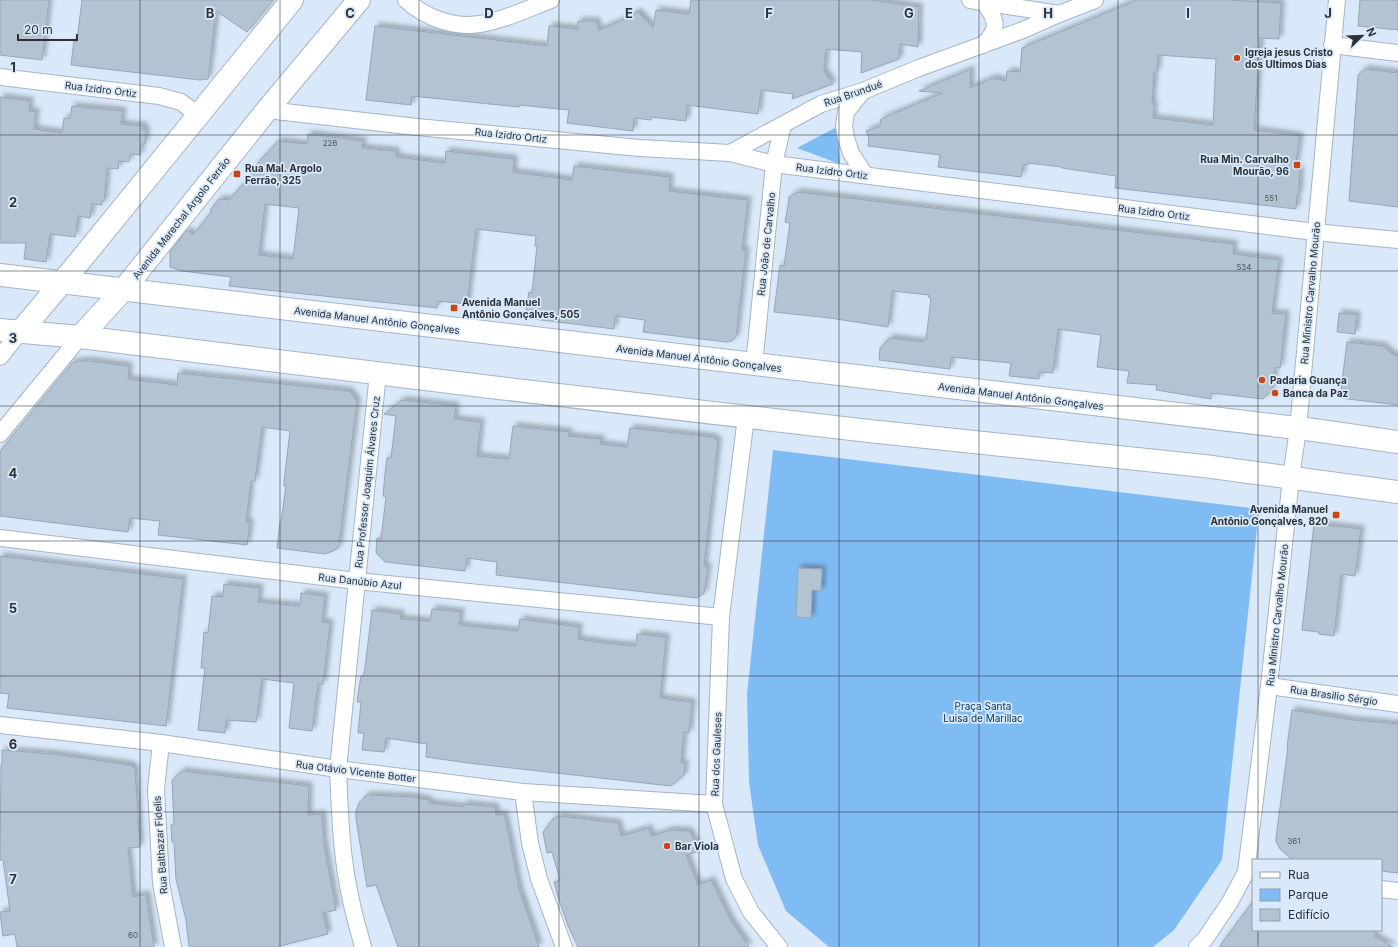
<svg xmlns="http://www.w3.org/2000/svg" width="1398" height="947" viewBox="0 0 1398 947" font-family="Inter,sans-serif">
<style>
.green{fill:#80bcf4}
.building{fill:#b4c3d2;stroke:#97a6b5;fill-rule:evenodd;filter:url(#shadow)}
.lines{fill:none;stroke-linecap:round;stroke-linejoin:round}
.street-casing{stroke:#a6b5c4;stroke-width:18}
.secondary-casing{stroke:#a6b5c4;stroke-width:24}
.street{stroke:#fff;stroke-width:16}
.secondary{stroke:#fff;stroke-width:22}
.grid{fill:none;stroke:#2b3137;stroke-width:1;stroke-opacity:0.55}
.poi-dot{fill:#cb4412;stroke:#d9e9f9;stroke-width:1.5}
.labels{text-anchor:middle;dominant-baseline:central;stroke-width:3.5;stroke-linejoin:round;paint-order:stroke}
.number-label{font-size:8px;fill:#4d565e}
.poi-label{font-size:10px;font-weight:bold;fill:#2b3137;stroke:#d9e9f9;text-anchor:start}
.street-label{font-size:10px;fill:#2b3137;stroke:#d9e9f9}
.park-label{font-size:10px;fill:#073a60;stroke:#d9e9f9}
.grid-label{font-size:13px;text-anchor:middle;font-weight:bold;fill:#2b3137;stroke:#d9e9f9;stroke-width:3.5;stroke-linejoin:round;paint-order:stroke}
</style>
<defs>
<filter id="shadow"><feDropShadow dx="3.5" dy="-3.5" stdDeviation="2" flood-color="#0004"/></filter>
</defs>
<rect width="100%" height="100%" fill="#d9e9f9"/>
<g class="green">
<polygon points="846,122 838,140 840,164 797,148"/>
<polygon points="773,450 1259,509 1222,860 1174,930 1153,947 829,947 786,911 758,845 749,782 747,694"/>
</g>
<g class="building">
<polygon points="0,0 49,0 42,60 0,55"/>
<polygon points="82,0 273,0 247,32 216,11 208,79 200,80 71,65 74,41 77,41"/>
<polygon points="691,0 872,0 919,7 918,47 900,44 899,59 861,73 862,52 826,49 824,71 833,84 792,99 793,94 761,90 758,114 687,105 686,121 651,117 651,120 634,118 633,131 567,123 569,110 519,105 519,107 412,96 411,105 366,100 375,26 547,46 549,26 578,29 578,21 596,21 599,30 632,16 637,11 653,28 656,10 689,14"/>
<path d="M1137,0H1230L1281,3L1279,39L1260,38L1254,130L1300,136L1295,169L1300,170L1299,194L1297,195L1296,209L1115,188L1116,176L1062,168V167L1028,163V165L1023,164L1021,177L938,167L940,155L868,146L869,138L866,131L880,126L881,119L942,93L919,91L971,69L970,88L993,78L1006,81L1007,71L1020,72L1022,48ZM1158,55L1216,59L1213,125L1153,118L1154,104H1152L1154,72H1157Z"/>
<polygon points="1360,0 1398,0 1398,30 1358,26"/>
<polygon points="1365,69 1398,73 1398,207 1349,201 1358,75"/>
<polygon points="0,97 30,101 29,111 36,112 34,129 62,133 64,118 70,119 72,106 123,111 121,124 144,126 143,129 146,130 145,144 141,144 140,155 130,154 129,162 119,161 118,169 107,168 104,201 102,201 102,205 92,204 90,218 78,216 75,237 50,234 46,262 24,259 26,243 0,243"/>
<path d="M308,134L363,141L362,148L396,151V157L445,163L446,151L514,159L513,172L572,180L574,166L670,177L669,191L748,200L742,250L746,251L736,336L732,341L726,342L643,332L645,320L615,316L614,329L525,318L529,292L532,293L537,246H535L536,236L476,229L467,304L438,301L437,308L229,286L231,277L182,271L170,267V252L187,230L193,235L212,211L210,210L219,199L229,200L257,168L254,167L278,141L307,144ZM265,204L299,208L293,259L259,255Z"/>
<polygon points="798,192 1234,244 1233,254 1279,260 1272,313 1286,314 1280,368 1275,367 1272,390 1263,399 1211,393 1211,399 1156,390 1157,385 1127,383 1129,371 1097,367 1101,335 1058,329 1053,373 1039,372 1039,379 1009,376 1011,363 951,357 950,369 879,360 880,348 890,338 923,342 923,340 926,340 931,298 928,297 929,295 892,291 888,327 830,318 774,312 780,265 784,266 790,223 785,222 788,206 789,197"/>
<polygon points="1339,313 1357,315 1355,334 1337,332"/>
<polygon points="1347,342 1383,346 1393,355 1398,356 1398,405 1340,398"/>
<polygon points="78,361 90,361 129,366 128,379 177,385 178,373 349,391 357,401 339,544 338,548 333,551 325,554 277,548 280,522 281,523 286,486 284,486 284,482 290,431 262,427 255,481 251,481 246,522 250,523 247,545 158,535 160,521 130,518 128,532 0,516 0,451 72,363"/>
<polygon points="402,400 456,406 454,419 481,422 477,456 509,459 513,426 569,432 568,436 601,439 600,444 627,447 630,428 712,437 718,441 704,566 708,567 704,593 697,598 496,575 497,562 467,558 465,571 385,562 376,553 377,538 381,539 386,497 383,496 385,473 387,458 391,458 396,416 384,414"/>
<polygon points="1314,524 1361,529 1355,576 1341,574 1334,636 1319,634 1319,632 1302,630"/>
<polygon points="0,556 183,579 166,726 7,708 9,694 0,693"/>
<polygon points="798,568 822,569 821,591 812,590 811,618 796,617"/>
<polygon points="224,584 260,588 258,602 300,606 301,593 325,596 322,622 330,623 323,684 318,684 312,731 289,728 294,683 262,679 256,722 226,720 225,733 198,730 205,668 201,668 204,632 208,633 212,596 223,597"/>
<polygon points="432,609 461,612 459,625 518,631 520,619 579,627 578,639 604,643 636,646 637,634 666,637 660,698 692,702 689,733 684,732 681,763 685,764 684,775 671,786 468,763 426,757 427,744 386,738 384,752 362,750 364,733 358,733 361,702 357,702 361,676 364,676 372,610 401,614 400,619 430,621"/>
<polygon points="1292,710 1353,720 1398,724 1398,873 1381,871 1381,860 1297,860 1291,859 1280,849 1276,842 1276,838 1288,747 1287,747"/>
<polygon points="2,750 54,754 131,765 135,769 140,847 128,848 133,897 146,894 154,947 17,947 15,934 3,936 0,912 10,911 3,860 0,860 1,764 2,764"/>
<polygon points="182,771 309,786 308,815 322,814 324,844 336,910 323,913 328,934 276,947 189,947 186,920 176,879 174,842 172,842 171,825 174,824 172,780"/>
<polygon points="367,795 413,797 429,800 429,803 464,807 464,804 495,807 496,815 504,814 509,836 519,889 539,947 398,947 376,885 367,887 356,819 356,811 359,803"/>
<polygon points="560,816 618,823 621,836 648,828 652,836 670,830 689,831 700,851 686,855 698,885 711,880 731,921 749,947 578,947 568,926 558,897 554,882 560,880 552,852 547,853 543,832 553,819"/>
<polygon points="1253,901 1253,930 1377,930 1374,936 1393,947 1219,947"/>
</g>
<g class="lines">
<defs>
<g id="street">
<path d="M406,0C426,18 453,28 480,24C503,21 529,8 551,0"/>
<polyline points="970,0 1059,14"/>
<path d="M983,45C1000,28 997,21 984,2"/>
<polyline points="1332,45 1398,53"/>
<polyline points="0,77 159,96 181,102 198,115"/>
<polyline points="863,91 846,112 844,126 846,138 851,153 865,175"/>
<polyline points="267,110 417,127 640,148 730,153 774,164 1315,232 1398,240"/>
<polyline points="730,153 821,104 863,91 919,68 1023,30 1059,14 1095,0"/>
<polyline points="0,357 21,331"/>
<polyline points="754,365 774,164 783,125"/>
<polyline points="746,417 721,617 714,804 734,879 751,912 779,947"/>
<polyline points="0,434 80,337"/>
<polyline points="0,538 357,581 721,617"/>
<polyline points="1269,686 1398,704"/>
<polyline points="0,725 161,743 338,769 523,792 714,804"/>
<polyline points="161,743 156,789 161,883 173,947"/>
<polyline points="523,792 530,843 539,879 564,947"/>
<polyline points="1381,889 1398,891"/>
<path d="M363,947C359,931 354,916 351,900C341,857 340,813 338,769L378,373"/>
<polyline points="1197,947 1205,939 1230,902 1246,872 1269,686 1291,478 1298,429 1337,0"/>
</g>
<g id="secondary">
<polyline points="0,275 1314,430 1398,442"/>
<polyline points="0,330 80,337 499,388 869,431 1204,466 1398,492"/>
<polyline points="21,331 79,262 292,0"/>
<polyline points="80,337 124,289 267,110 359,0"/>
</g>
</defs>
<use href="#street" class="street-casing"/>
<use href="#secondary" class="secondary-casing"/>
<use href="#street" class="street"/>
<use href="#secondary" class="secondary"/>
</g>
<path class="grid" d="M140,0V947M280,0V947M419,0V947M559,0V947M699,0V947M839,0V947M979,0V947M1118,0V947M1258,0V860M0,135H1398M0,271H1398M0,406H1398M0,541H1398M0,676H1398M0,812H1398M1258,930V947"/>
<g class="poi-dot">
<circle cx="1237" cy="58" r="4"/>
<rect x="1293" y="161" width="8" height="8" rx="2"/>
<rect x="233" y="170" width="8" height="8" rx="2"/>
<rect x="450" y="304" width="8" height="8" rx="2"/>
<circle cx="1262" cy="380" r="4"/>
<circle cx="1275" cy="393" r="4"/>
<rect x="1332" y="511" width="8" height="8" rx="2"/>
<circle cx="667" cy="846" r="4"/>
</g>
<g class="labels">
<g class="number-label">
<text x="330" y="143">226</text>
<text x="1271" y="198">551</text>
<text x="1244" y="267">534</text>
<text x="1294" y="841">361</text>
<text x="133" y="935">60</text>
</g>
<g class="poi-label">
<text x="1245" y="52">Igreja jesus Cristo<tspan x="1245" dy="12">dos Ultimos Dias</tspan></text>
<text x="1289" y="159" text-anchor="end">Rua Min. Carvalho<tspan x="1289" dy="12">Mourão, 96</tspan></text>
<text x="245" y="168">Rua Mal. Argolo<tspan x="245" dy="12">Ferrão, 325</tspan></text>
<text x="462" y="302">Avenida Manuel<tspan x="462" dy="12">Antônio Gonçalves, 505</tspan></text>
<text x="1270" y="380">Padaria Guança</text>
<text x="1283" y="393">Banca da Paz</text>
<text x="1328" y="509" text-anchor="end">Avenida Manuel<tspan x="1328" dy="12">Antônio Gonçalves, 820</tspan></text>
<text x="675" y="846">Bar Viola</text>
</g>
<g class="street-label">
<text transform="translate(101 89) rotate(7)">Rua Izidro Ortiz</text>
<text transform="translate(853 93) rotate(-19)">Rua Brundué</text>
<text transform="translate(511 135) rotate(6)">Rua Izidro Ortiz</text>
<text transform="translate(832 171) rotate(7)">Rua Izidro Ortiz</text>
<text transform="translate(1154 212) rotate(7)">Rua Izidro Ortiz</text>
<text transform="translate(181 218) rotate(-52)">Avenida Marechal Argolo Ferrão</text>
<text transform="translate(766 244) rotate(-84)">Rua João de Carvalho</text>
<text transform="translate(1310 293) rotate(-85)">Rua Ministro Carvalho Mourão</text>
<text transform="translate(377 320) rotate(7)">Avenida Manuel Antônio Gonçalves</text>
<text transform="translate(699 358) rotate(7)">Avenida Manuel Antônio Gonçalves</text>
<text transform="translate(1021 396) rotate(7)">Avenida Manuel Antônio Gonçalves</text>
<text transform="translate(367 482) rotate(-84)">Rua Professor Joaquim Álvares Cruz</text>
<text transform="translate(360 581) rotate(6)">Rua Danúbio Azul</text>
<text transform="translate(1277 615) rotate(-84)">Rua Ministro Carvalho Mourão</text>
<text transform="translate(1334 695) rotate(8)">Rua Brasilio Sérgio</text>
<text transform="translate(716 754) rotate(-88)">Rua dos Gauleses</text>
<text transform="translate(356 771) rotate(7)">Rua Otávio Vicente Botter</text>
<text transform="translate(160 845) rotate(-94)">Rua Balthazar Fidelis</text>
</g>
<g class="park-label">
<text x="983" y="706">Praça Santa<tspan x="983" dy="12">Luisa de Marillac</tspan></text>
</g>
</g>
<g class="grid-label">
<text x="210" y="18">B</text>
<text x="350" y="18">C</text>
<text x="489" y="18">D</text>
<text x="629" y="18">E</text>
<text x="769" y="18">F</text>
<text x="909" y="18">G</text>
<text x="1048" y="18">H</text>
<text x="1188" y="18">I</text>
<text x="1328" y="18">J</text>
<text x="13" y="72">1</text>
<text x="13" y="207">2</text>
<text x="13" y="343">3</text>
<text x="13" y="478">4</text>
<text x="13" y="613">5</text>
<text x="13" y="749">6</text>
<text x="13" y="884">7</text>
</g>
<rect x="1252" y="859" width="130" height="72" fill="#d9e9f9" stroke="#939fab"/>
<rect x="1260" y="872" width="20" height="6" fill="#ffffff" stroke="#939fab"/>
<text x="1288" y="879" font-size="12" fill="#2b3137">Rua</text>
<rect x="1260" y="889" width="20" height="12" fill="#80bcf4" stroke="#939fab"/>
<text x="1288" y="899" font-size="12" fill="#2b3137">Parque</text>
<rect x="1260" y="909" width="20" height="12" fill="#b4c3d2" stroke="#939fab"/>
<text x="1288" y="919" font-size="12" fill="#2b3137">Edifício</text>
<g transform="translate(1362 36) rotate(67)" stroke="#d9e9f9" stroke-width="3" paint-order="stroke">
<path d="M0-3L7 15L0 10L-7 15Z" fill="#2b3137"/>
<text y="-6" font-size="11" font-weight="bold" text-anchor="middle" fill="#2b3137">N</text>
</g>
<path d="M18 34v6h59v-6" fill="none" stroke="#2b3137" stroke-width="2"/>
<text x="24" y="34" font-size="12" fill="#2b3137" stroke="#d9e9f9" stroke-width="3" paint-order="stroke">20 m</text>
</svg>
